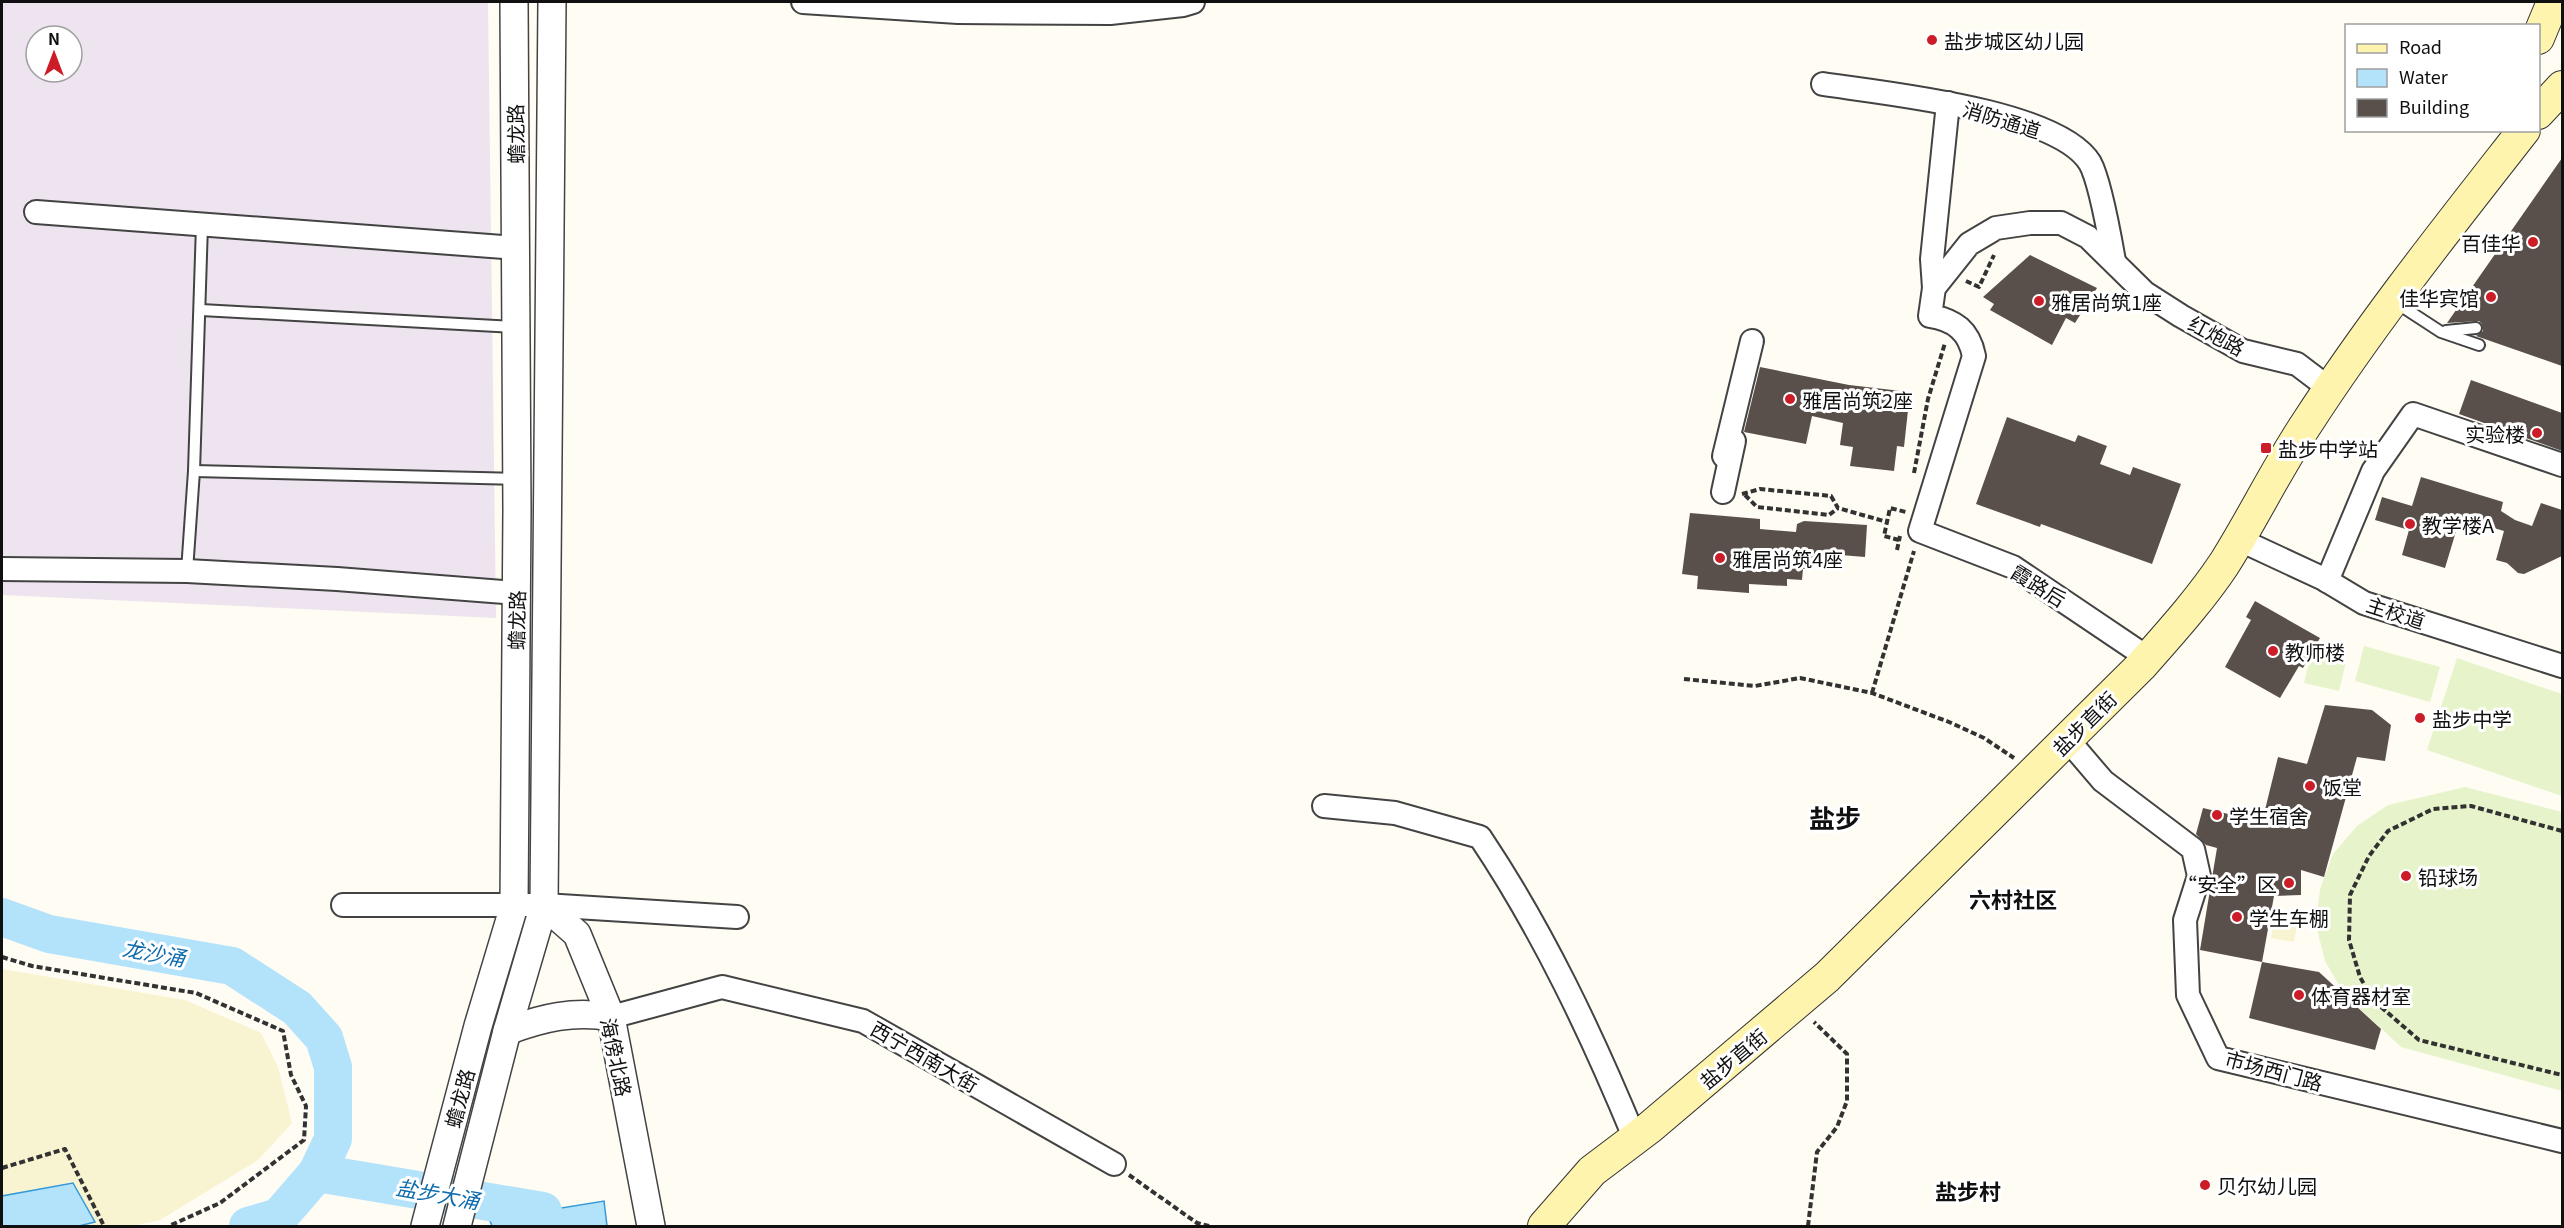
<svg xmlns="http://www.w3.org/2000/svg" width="2564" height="1228" viewBox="0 0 2564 1228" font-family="Georgia,'Noto Sans SC',serif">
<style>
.industrial{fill:#ede4ef;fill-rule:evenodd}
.farmland{fill:#f8f3d0}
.pitch{fill:#e7f4cb}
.water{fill:#b3e2fb;stroke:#349ad7;stroke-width:1.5}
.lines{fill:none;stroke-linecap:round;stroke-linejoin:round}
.river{stroke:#b3e2fb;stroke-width:38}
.building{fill:#5a504b}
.service-casing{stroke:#434343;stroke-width:14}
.minor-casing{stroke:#434343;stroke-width:26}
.tertiary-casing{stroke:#434343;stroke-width:30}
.secondary-casing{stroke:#323232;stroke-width:34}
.path{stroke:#323232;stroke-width:4;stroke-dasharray:6 3;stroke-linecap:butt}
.service{stroke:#fff;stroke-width:10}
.minor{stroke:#fff;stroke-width:22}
.tertiary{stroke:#fff;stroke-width:27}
.secondary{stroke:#fff4ae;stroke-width:32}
.poi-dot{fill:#cc1c28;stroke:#fff;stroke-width:2}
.labels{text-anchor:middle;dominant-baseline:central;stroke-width:6;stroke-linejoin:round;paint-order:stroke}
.poi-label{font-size:20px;fill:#101010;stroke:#fff;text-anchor:start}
.street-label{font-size:20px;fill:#101010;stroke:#fff}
.water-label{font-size:21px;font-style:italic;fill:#0e6bad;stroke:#fff}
.quarter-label{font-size:22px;font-weight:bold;fill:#101010;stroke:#fff}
.district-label{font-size:26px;font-weight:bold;fill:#101010;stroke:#fff}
</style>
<rect width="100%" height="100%" fill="#fffcf3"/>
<path class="industrial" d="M2,2H488L496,618L2,595ZM36,36H72V72H36Z"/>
<g class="farmland">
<polygon points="2275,915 2298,918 2294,942 2271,938"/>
<polygon points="2,969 185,1000 261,1033 278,1067 292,1123 258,1160 160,1220 132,1226 2,1226"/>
</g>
<g class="pitch">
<polygon points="2364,646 2440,667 2430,702 2355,681"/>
<polygon points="2311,654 2346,662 2339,691 2304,683"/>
<polygon points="2457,658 2562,694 2562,796 2427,750"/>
<polygon points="2465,787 2562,812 2562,1091 2401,1047 2344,994 2325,961 2316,925 2320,889 2333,854 2357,826 2388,805"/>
</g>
<g class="water">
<polygon points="73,1183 95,1222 79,1226 2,1226 2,1196"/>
<polygon points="604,1201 607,1226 492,1226 485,1208 543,1211"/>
</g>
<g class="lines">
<g class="river">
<polyline points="2,917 49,934 232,966 297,1008 324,1038 333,1067 333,1139 317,1173 279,1217 248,1226"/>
<polyline points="317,1173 543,1211 547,1226"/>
</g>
</g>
<g class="building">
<polygon points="2562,158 2562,366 2476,336 2483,331 2482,324 2479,321 2447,323"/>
<polygon points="2030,255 2097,288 2075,323 2066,318 2052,345 1990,310 1994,304 1983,297"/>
<polygon points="1760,367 1849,385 1910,392 1904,447 1897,446 1894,471 1850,466 1853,447 1840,445 1843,423 1812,416 1806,444 1744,432"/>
<polygon points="2471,380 2562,413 2562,451 2459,414"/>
<polygon points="2007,417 2075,442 2078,435 2107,446 2100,464 2130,475 2133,467 2181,484 2152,564 2041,524 2040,527 1976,504"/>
<polygon points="2421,477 2503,502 2501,511 2515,520 2532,526 2541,503 2562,510 2562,556 2524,574 2518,573 2507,563 2496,560 2504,531 2460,518 2445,568 2402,555 2409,530 2375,520 2382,497 2412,506"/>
<polygon points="1690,513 1760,519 1760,529 1796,532 1797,524 1804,521 1867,525 1865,557 1816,553 1816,560 1811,561 1810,569 1803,569 1802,580 1787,579 1787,586 1749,584 1749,593 1697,589 1698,576 1682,574"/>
<polygon points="2255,601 2320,638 2303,668 2299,666 2280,698 2225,667 2251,620 2246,617"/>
<polygon points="2325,705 2372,710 2391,725 2385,761 2357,757 2324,877 2301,870 2301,895 2274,896 2262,962 2200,950 2217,848 2206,845 2196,834 2203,808 2262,822 2278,757 2307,764"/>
<polygon points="2262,962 2319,972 2381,1029 2375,1050 2249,1018"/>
</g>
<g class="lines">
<defs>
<g id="service">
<polyline points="2395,302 2441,332 2479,345"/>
<polyline points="201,310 516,327"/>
<polyline points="2446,331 2476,328"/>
<polyline points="194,471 517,479"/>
<polyline points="187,571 194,471 202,225"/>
</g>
<g id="minor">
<polyline points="803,2 958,12 1110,13 1183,5 1193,2"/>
<path d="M1823,84C1882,93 2058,110 2090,163C2100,181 2110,238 2114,261"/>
<polyline points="36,212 517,248"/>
<polyline points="1934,288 1932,259 1948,103"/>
<polyline points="1724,456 1752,341"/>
<polyline points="1723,492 1734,441"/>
<polyline points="2238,539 2324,579 2364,603 2562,666"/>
<polyline points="2,569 187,571 337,579 517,593"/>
<polyline points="2327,581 2373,471 2413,414 2562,465"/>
<path d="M2148,658L2013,567L1920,531L1974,356C1969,331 1955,320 1930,316L1934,288L1969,244L1996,228L2030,223H2061L2088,237L2145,293L2181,316L2243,351L2297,364L2330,389"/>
<polyline points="2067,739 2103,781 2193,849 2199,876 2185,920 2188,995 2218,1058 2562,1141"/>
<path d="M1324,806L1395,813L1480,837C1543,931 1592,1035 1635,1139"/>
<polyline points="343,905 544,905 737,917"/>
<polyline points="611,1017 722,987 863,1021 1114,1164"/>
</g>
<g id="tertiary">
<polyline points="544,905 577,934 611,1017 651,1226"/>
<path d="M507,1031C542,1018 574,1010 611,1017"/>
<polyline points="425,1226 478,1026 514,906 517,509 514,2"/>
<polyline points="457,1226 507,1031 544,905 552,2"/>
</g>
<g id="secondary">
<polyline points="2538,38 2553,2"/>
<polyline points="2538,113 2562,87"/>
<path d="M1544,1226L1592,1171L1649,1128L1827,977L2141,666C2170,633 2200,600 2224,564C2253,518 2277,468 2307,423C2373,321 2449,226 2524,130"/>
</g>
</defs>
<use href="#service" class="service-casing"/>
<use href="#minor" class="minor-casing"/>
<use href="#tertiary" class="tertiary-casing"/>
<use href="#secondary" class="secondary-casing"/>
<g class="path">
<polyline points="1966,281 1979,287 1994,255"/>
<polyline points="1914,473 1928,399 1945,343"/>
<polyline points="1742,494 1760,489 1831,496 1838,508 1887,522"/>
<polyline points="1745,495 1757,507 1829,515 1838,508"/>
<polyline points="1899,540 1884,536 1890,508 1906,512"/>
<polyline points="1897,550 1900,536"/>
<polyline points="1684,679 1755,686 1800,678 1872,693 1949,722 1984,738 2014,758"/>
<polyline points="1872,693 1914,551"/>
<polyline points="2562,831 2471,806 2433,809 2388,831 2369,856 2350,895 2349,940 2360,977 2373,1000 2419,1040 2562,1075"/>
<polyline points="2,957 32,966 196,993 283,1031 291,1075 306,1106 304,1140 220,1203 169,1226"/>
<polyline points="2,1168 65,1149 104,1226"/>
<polyline points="1129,1175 1197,1223 1209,1226"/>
<polyline points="1808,1226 1817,1152 1837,1127 1847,1101 1847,1054 1814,1022"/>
</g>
<use href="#service" class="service"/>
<use href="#minor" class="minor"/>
<use href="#tertiary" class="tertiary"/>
<use href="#secondary" class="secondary"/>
</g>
<g class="poi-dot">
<circle cx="1932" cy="40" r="6"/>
<circle cx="2533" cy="242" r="6"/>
<circle cx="2491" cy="297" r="6"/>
<circle cx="2039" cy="301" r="6"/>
<circle cx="1790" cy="399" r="6"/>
<circle cx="2537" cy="433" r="6"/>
<rect x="2260" y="442" width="12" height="12" rx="3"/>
<circle cx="2410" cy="524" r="6"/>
<circle cx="1720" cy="558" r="6"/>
<circle cx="2273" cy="651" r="6"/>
<circle cx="2420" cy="718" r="6"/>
<circle cx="2310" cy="786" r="6"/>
<circle cx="2217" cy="815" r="6"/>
<circle cx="2406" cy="876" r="6"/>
<circle cx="2289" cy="883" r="6"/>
<circle cx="2237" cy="917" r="6"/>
<circle cx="2299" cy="995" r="6"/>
<circle cx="2205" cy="1185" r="6"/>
</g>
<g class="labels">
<g class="poi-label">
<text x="1944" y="40">盐步城区幼儿园</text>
<text x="2521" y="242" text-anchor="end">百佳华</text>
<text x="2479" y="297" text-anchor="end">佳华宾馆</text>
<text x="2051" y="301">雅居尚筑1座</text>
<text x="1802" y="399">雅居尚筑2座</text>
<text x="2525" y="433" text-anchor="end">实验楼</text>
<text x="2278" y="448">盐步中学站</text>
<text x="2422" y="524">教学楼A</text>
<text x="1732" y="558">雅居尚筑4座</text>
<text x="2285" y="651">教师楼</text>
<text x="2432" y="718">盐步中学</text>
<text x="2322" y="786">饭堂</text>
<text x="2229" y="815">学生宿舍</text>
<text x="2418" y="876">铅球场</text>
<text x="2277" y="883" text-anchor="end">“安全”区</text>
<text x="2249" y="917">学生车棚</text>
<text x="2311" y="995">体育器材室</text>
<text x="2217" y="1185">贝尔幼儿园</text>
</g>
<g class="street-label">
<text transform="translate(2002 119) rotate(17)">消防通道</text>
<text transform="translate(515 134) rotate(-91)">蟾龙路</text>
<text transform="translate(2217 335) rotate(28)">红炮路</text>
<text transform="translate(2039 585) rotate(32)">霞路后</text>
<text transform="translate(2396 612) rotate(18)">主校道</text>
<text transform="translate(516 620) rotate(-89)">蟾龙路</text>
<text transform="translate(2084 723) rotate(-45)">盐步直街</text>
<text transform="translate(925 1056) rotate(30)">西宁西南大街</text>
<text transform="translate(617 1057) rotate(78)">海傍北路</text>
<text transform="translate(1733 1058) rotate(-40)">盐步直街</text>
<text transform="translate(2274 1070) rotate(15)">市场西门路</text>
<text transform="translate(459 1098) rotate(-75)">蟾龙路</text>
</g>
<g class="water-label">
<text transform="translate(154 952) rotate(10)">龙沙涌</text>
<text transform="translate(438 1193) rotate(10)">盐步大涌</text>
</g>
<g class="quarter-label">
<text x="2013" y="898">六村社区</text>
<text x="1968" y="1190">盐步村</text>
</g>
<g class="district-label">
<text x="1835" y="816">盐步</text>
</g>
</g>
<rect width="2564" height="1228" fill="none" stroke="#101010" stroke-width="6"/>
<rect x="2345" y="24" width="195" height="108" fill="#ffffff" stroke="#9f9f9f" stroke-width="1.5"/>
<rect x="2357" y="44" width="30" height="9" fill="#fff4ae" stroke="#9f9f9f" stroke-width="1.5"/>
<text x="2399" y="54" font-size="18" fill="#101010">Road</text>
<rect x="2357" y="69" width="30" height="18" fill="#b3e2fb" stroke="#9f9f9f" stroke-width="1.5"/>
<text x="2399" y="84" font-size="18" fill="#101010">Water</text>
<rect x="2357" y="99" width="30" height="18" fill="#5a504b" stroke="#9f9f9f" stroke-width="1.5"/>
<text x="2399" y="114" font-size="18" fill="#101010">Building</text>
<g transform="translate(54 54)"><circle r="28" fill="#ffffff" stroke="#9f9f9f" stroke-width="1.5"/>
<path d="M0-4.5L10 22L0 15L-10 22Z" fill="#cc1c28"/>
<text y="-9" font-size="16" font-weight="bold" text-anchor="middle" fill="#101010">N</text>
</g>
</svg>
